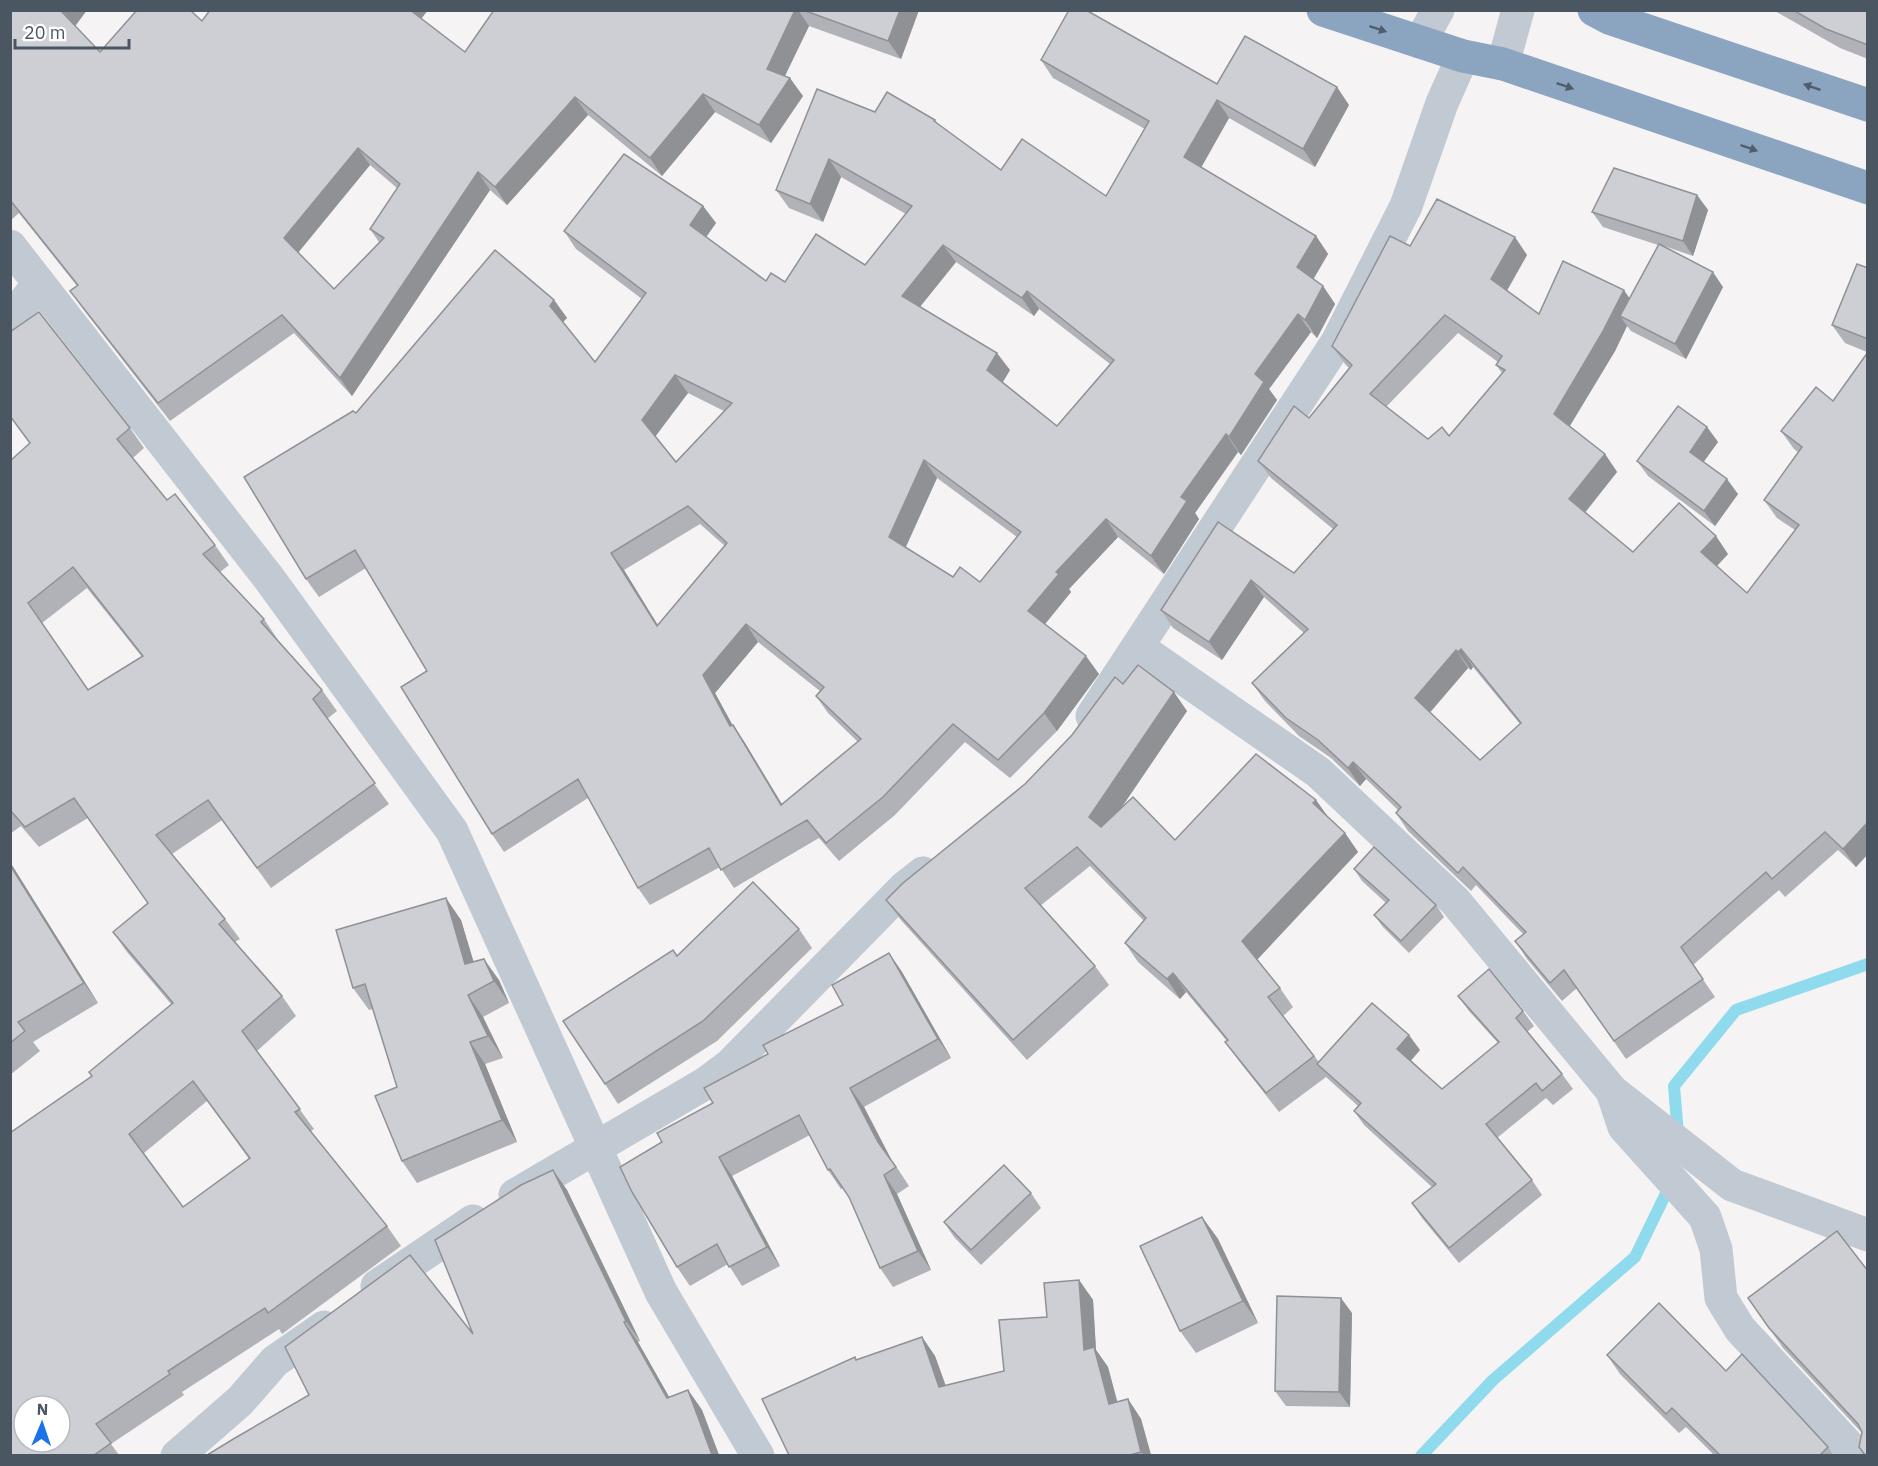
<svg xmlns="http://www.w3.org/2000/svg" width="1878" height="1466" viewBox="0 0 1878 1466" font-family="'IBM Plex Sans',sans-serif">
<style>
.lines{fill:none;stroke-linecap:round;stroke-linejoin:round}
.stream{stroke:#90daee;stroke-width:12}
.minor{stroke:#c1cad2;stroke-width:33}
.highway{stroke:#8ba5c1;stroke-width:33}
.wall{fill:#b0b2b7;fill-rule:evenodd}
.shaded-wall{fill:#909195}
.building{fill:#cdcfd5;stroke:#909195;stroke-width:1.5;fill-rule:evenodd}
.oneway{fill:#505e6b}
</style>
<rect width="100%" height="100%" fill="#f5f3f3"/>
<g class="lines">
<g class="stream">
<polyline points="1678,1135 1674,1086 1736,1010 1868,964"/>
<polyline points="1421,1456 1493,1380 1635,1257 1671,1183"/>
</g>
<g class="minor">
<polyline points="1420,42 1438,10"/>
<polyline points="1503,64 1518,10"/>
<polyline points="10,246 271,581 452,831 661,1292 758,1456"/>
<polyline points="10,321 39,283"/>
<polyline points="1138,647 1318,772 1455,901 1612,1091 1732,1185 1868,1235"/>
<polyline points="1092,716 1337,342 1406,206 1442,103 1463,56"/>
<polyline points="1612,1091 1624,1127 1705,1217 1716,1249 1721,1298 1740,1329 1858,1456"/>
<polyline points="515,1195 706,1083 730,1065 904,888 923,873"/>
<polyline points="377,1286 473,1221"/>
<polyline points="177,1456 240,1401 275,1361 324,1327"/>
</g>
<g class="highway">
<polyline points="1323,10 1463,56 1503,64 1868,188"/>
<polyline points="1594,10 1609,18 1868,105"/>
</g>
</g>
<g class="wall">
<path d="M10,10H87L75,26L100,52L202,21L210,10H428L421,19L465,52L494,10H919L901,59L809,26L785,76L803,96L771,143L715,112L662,176L588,115L507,205L490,190L352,396L294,333L170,421L83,309L70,291L77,286L19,213L10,221ZM370,165L397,188L370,229L379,242L334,289L298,253Z"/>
<polygon points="1773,10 1868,10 1868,59 1840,48"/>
<path d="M1041,60L1217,84L1349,105L1315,167L1229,118L1201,167L1316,236L1328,254L1313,279L1323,286L1335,304L1317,338L1311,332L1269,389L1277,400L1241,455L1238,452L1195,513L1199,519L1164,574L1118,537L1069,589L1071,592L1045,624L1099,674L1057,731L1010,778L965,742L895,815L839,861L819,838L734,888L720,867L650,905L638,888L588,798L504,852L492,834L427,671L366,568L319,597L306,579L356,413L554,300L567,318L563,322L595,362L642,299L576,249L564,231L703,206L716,223L706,237L766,281L785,282L865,265L906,214L841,177L823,222L789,208L776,190L875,112L935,120L939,125L1001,170L1106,196L1145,129L1053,78ZM956,262L1034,316L1039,309L1110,364L1057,426L1003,382L1010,370L920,307ZM688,393L724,411L676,462L655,437ZM937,478L1017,537L980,582L953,577L906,547ZM700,524L725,546L658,625L624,570ZM758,642L820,691L816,696L828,713L858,742L782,804L745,743L732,725L715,693Z"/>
<path d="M1697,195L1708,210L1693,256L1664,246L1723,287L1686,359L1631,331L1627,326L1615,351L1570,426L1605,454L1617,472L1585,513L1633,552L1728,554L1717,566L1747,593L1795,530L1777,518L1764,500L1798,452L1794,449L1781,431L1833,401L1867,352L1845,343L1832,325L1868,268V854L1856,867L1838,850L1785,897L1779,890L1693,965L1715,997L1626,1059L1577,988L1562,1001L1527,959L1515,941L1523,934L1476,885L1471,891L1408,831L1396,813L1398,810L1366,779L1360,786L1331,758L1299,736L1265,701L1252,683L1304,633L1264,597L1222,660L1173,628L1161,610L1218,522L1294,573L1333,529L1271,478L1258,461L1309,418L1349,368L1345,364L1332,346L1410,246L1527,255L1507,291L1539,314L1629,299L1658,245L1603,227L1592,212ZM1458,333L1498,362L1496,365L1502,373L1449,436L1428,439L1386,407ZM1473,667L1520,724L1480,760L1430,712L1468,668L1471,670Z"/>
<polygon points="1707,427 1718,442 1703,462 1738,494 1715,526 1648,476 1637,461"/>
<path d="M130,428L144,448L133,458L167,500L215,545L229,565L220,572L264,619L278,640H277L322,690L337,711L327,719L389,804L271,888L222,820L172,854L225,919L240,939L235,942L282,996L296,1016L257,1051L314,1129L311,1131L387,1226L401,1246L282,1334L279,1329L182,1392L184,1395L111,1444L119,1455H10L92,1077L171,1004L127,952L113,932L148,903L88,818L39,847L21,826L10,834V461ZM87,588L142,657L88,690L42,623ZM207,1101L249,1159L183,1207L144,1153Z"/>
<polygon points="1123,684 1187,711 1122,807 1175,840 1316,800 1328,817 1345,833 1358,852 1257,959 1280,988 1293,1007 1283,1016 1319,1062 1420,1050 1411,1060 1442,1089 1498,1043 1469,1011 1458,996 1523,1011 1534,1026 1527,1032 1562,1074 1573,1089 1553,1105 1546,1098 1497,1138 1532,1180 1542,1195 1459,1263 1422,1218 1412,1203 1432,1187 1364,1125 1354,1111 1358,1106 1326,1077 1279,1112 1239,1061 1225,1042 1227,1041 1186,992 1180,999 1138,962 1125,943 1144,921 1090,866 1040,906 1095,966 1109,985 1027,1060 900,919 886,900 1025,784"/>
<polygon points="10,862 98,1003 33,1042 40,1051 10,1075"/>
<polygon points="1354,869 1436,905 1444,917 1409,953 1383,927 1374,915 1386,903 1362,881"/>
<polygon points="461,920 473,962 499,980 509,1003 483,1017 503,1058 485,1064 517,1142 417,1183 402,1161 397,1087 373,1009 369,1010 353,988"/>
<polygon points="799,929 812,948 717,1041 618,1104 605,1084 677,956"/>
<polygon points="889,953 902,972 951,1058 864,1107 892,1161 909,1186 897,1194 931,1270 893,1287 880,1268 849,1197 843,1188 841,1189 828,1170 810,1135 732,1176 780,1266 742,1286 728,1264 690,1286 677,1267 662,1142 713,1103 768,1054 843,1005"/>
<polygon points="553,1170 567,1190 640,1341 638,1342 669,1397 688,1390 702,1410 719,1455 207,1455 473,1334"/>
<polygon points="1031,1193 1041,1208 981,1265 954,1237 944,1222"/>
<polygon points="1202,1217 1218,1239 1258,1323 1196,1353 1180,1331"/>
<polygon points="1837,1231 1862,1433 1783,1348 1748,1298"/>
<polygon points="1079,1280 1093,1300 1096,1350 1108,1367 1117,1402 1128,1399 1141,1419 1151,1455 789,1455 855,1357 857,1360 922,1337 935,1356 946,1386 1004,1371 1047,1317"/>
<polygon points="1352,1313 1350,1407 1286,1406 1275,1391"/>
<polygon points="1607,1355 1726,1371 1828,1447 1834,1455 1714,1455 1686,1427 1679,1433 1620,1374"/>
</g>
<g class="shaded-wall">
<polygon points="61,10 87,10 73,29 61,11"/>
<polygon points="407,10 428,10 417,24"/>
<polygon points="795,10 798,10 809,26 780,86 767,69"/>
<polygon points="900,10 919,10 901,59 888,41"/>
<polygon points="790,78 803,96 771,143 759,125"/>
<polygon points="1337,87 1349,105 1315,167 1303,149"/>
<polygon points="703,94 715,112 662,176 650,158"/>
<polygon points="575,97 588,115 507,205 495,187"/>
<polygon points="1217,100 1229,118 1197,175 1184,157"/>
<polygon points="358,148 370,165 296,255 284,238"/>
<polygon points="829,159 841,177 823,222 810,204"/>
<polygon points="478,172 490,190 352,396 340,378"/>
<polygon points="1697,195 1708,210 1693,256 1683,241"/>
<polygon points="703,206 716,223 702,243 690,225"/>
<polygon points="1316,236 1328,254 1310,285 1297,267"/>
<polygon points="1515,237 1527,255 1503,297 1491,279"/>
<polygon points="943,245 956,262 914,314 902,296"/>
<polygon points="1713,272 1723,287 1686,359 1675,344"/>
<polygon points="1323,286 1335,304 1317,338 1305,320"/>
<polygon points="1624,290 1636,308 1620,316 1627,326 1615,351 1566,432 1554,414"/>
<polygon points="1027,291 1039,309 1034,316 1022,298"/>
<polygon points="554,300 567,318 562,323 550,306"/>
<polygon points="1298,314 1311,332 1269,389 1277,400 1241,455 1229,437 1255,374"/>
<polygon points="997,353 1010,370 999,388 987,370"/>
<polygon points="675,375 688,393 654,438 642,420"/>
<polygon points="1707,427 1718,442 1700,467 1690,452"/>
<polygon points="1226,434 1238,452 1195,513 1199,519 1164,574 1151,556 1181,497"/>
<polygon points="1605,454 1617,472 1581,517 1569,499"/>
<polygon points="924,460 937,478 902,555 889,537"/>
<polygon points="1727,479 1738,494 1715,526 1704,511"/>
<polygon points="1106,519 1118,537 1069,589 1071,592 1041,629 1028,611 1056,572"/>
<polygon points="1716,536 1728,554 1713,570 1701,552"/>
<polygon points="611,553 624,570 669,644 657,626"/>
<polygon points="1251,580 1264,597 1222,660 1209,642"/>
<polygon points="746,624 758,642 715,693 743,744 730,726 703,675"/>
<polygon points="1461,649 1473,667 1471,670 1458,652"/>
<polygon points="1456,650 1468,668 1427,716 1415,698"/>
<polygon points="1086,656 1099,674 1057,731 1044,713"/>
<polygon points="1174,692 1187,711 1102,836 1089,817"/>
<polygon points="733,725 745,743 793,823 781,805"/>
<polygon points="1353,762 1366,779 1360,786 1348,768"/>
<polygon points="1316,800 1330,820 1313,803"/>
<polygon points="1868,822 1868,854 1856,867 1843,849"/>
<polygon points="1345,833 1358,852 1256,961 1242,941"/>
<polygon points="10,862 98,1003 84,983 10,865"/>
<polygon points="446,898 461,920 481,986 465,964"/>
<polygon points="889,953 902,972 951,1058 938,1039"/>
<polygon points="484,959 499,980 509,1003 494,981"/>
<polygon points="1173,973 1186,992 1180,999 1167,979"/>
<polygon points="468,995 483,1017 503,1058 488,1036"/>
<polygon points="1409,1035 1420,1050 1408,1064 1397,1049"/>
<polygon points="470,1042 485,1064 517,1142 502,1120"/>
<polygon points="850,1088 864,1107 892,1161 909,1186 878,1142"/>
<polygon points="719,1157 732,1176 780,1266 767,1247"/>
<polygon points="553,1170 567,1190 640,1341 626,1321"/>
<polygon points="884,1175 897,1194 931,1270 918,1251"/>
<polygon points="1202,1217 1218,1239 1258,1323 1243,1301"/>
<polygon points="1079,1280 1093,1300 1096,1350 1108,1367 1123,1423 1109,1404 1084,1350"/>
<polygon points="1341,1298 1352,1313 1350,1407 1339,1392"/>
<polygon points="624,1322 638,1342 681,1418 667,1398"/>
<polygon points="922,1337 935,1356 953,1407 939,1387"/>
<polygon points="688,1390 702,1410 719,1455 712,1455"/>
<polygon points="1128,1399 1141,1419 1151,1455 1144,1455 1141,1452"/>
</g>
<g class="building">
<path d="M10,10H61V11L100,52L137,10H190L202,21L210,10H410L465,52L494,10H795L767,69L790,78L759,125L703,94L650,158L575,97L495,187L478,172L340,378L282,315L158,403L70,291L78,285L10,200ZM358,148L400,184L370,229L384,238L334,289L284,238Z"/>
<polygon points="803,10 900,10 888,41"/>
<path d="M1069,10H1086L1217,84L1245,36L1337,87L1303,149L1217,100L1184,157L1316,236L1297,267L1323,286L1305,320L1298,314L1255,374L1264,382L1229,437L1226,434L1181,497L1187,501L1151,556L1106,519L1056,572L1059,574L1028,611L1086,656L1044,713L998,760L953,724L883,797L826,843L807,820L721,870L709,848L638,888L578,779L492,834L401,687L427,671L355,550L306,579L244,477L353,411L356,413L495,250L554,300L550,306L595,362L646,293L564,231L624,154L703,206L690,225L766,281L771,273L785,282L816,234L865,265L912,206L829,159L810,204L776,190L817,89L875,112L887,92L935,120L934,121L1001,170L1022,139L1106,196L1149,121L1041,60ZM943,245L1022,298L1027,291L1114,360L1057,426L987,370L997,353L902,296ZM675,375L732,403L676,462L642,420ZM924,460L1021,532L980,582L960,567L953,577L889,537ZM688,506L727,543L657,626L611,553ZM746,624L824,687L816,696L861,739L781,805L733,725L730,726L703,675Z"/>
<polygon points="1793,10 1868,10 1868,45 1826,29"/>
<polygon points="1614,168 1697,195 1683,241 1592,212"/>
<path d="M1437,199L1515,237L1491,279L1539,314L1563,261L1624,290L1602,333L1554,414L1605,454L1569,499L1633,552L1679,503L1716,536L1701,552L1747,593L1799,525L1764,500L1802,447L1781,431L1816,387L1833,401L1868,352V822L1843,849L1825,832L1772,879L1766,872L1681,947L1703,979L1614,1041L1564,970L1550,983L1515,941L1526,932L1463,867L1458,873L1396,813L1401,807L1353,762L1348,768L1318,740L1286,718L1252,683L1308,629L1251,580L1209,642L1161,610L1218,522L1294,573L1337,525L1258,461L1294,406L1309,418L1352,365L1332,346L1390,236L1410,246ZM1445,315L1502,356L1496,365L1505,370L1449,436L1442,427L1428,439L1370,394ZM1461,649L1521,723L1480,760L1415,698L1456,650L1458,652Z"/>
<polygon points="1659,244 1713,272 1675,344 1620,316"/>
<polygon points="1857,264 1868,268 1868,339 1832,325"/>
<path d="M39,312L130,428L117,439L167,500L175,494L215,545L203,554L264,619L261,622L322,690L313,699L375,783L257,868L208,800L156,835L225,919L219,924L282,996L242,1031L300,1109L295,1112L387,1226L268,1313L265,1308L168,1371L170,1374L96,1424L111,1443L94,1455H10V1133L92,1076L89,1072L173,1003L113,932L148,903L74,798L25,827L10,810V461L30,443L10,416V332ZM73,567L143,656L88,690L28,603ZM193,1081L250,1158L183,1207L129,1134ZM24,1406H60V1442H24Z"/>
<polygon points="1678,406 1707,427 1690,452 1727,479 1704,511 1637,461"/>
<polygon points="1138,665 1174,692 1089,817 1101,827 1133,797 1175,840 1256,754 1316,800 1313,803 1345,833 1242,941 1280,988 1268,997 1314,1056 1266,1093 1225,1042 1228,1040 1173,973 1167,979 1125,943 1146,918 1077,847 1025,888 1095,966 1013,1040 886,900 903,883 1025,784 1072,735 1115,677 1123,684"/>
<polygon points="1374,847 1436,905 1401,941 1374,915 1389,900 1354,869"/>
<polygon points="10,865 84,983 18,1022 25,1031 10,1043"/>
<polygon points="753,882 799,929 703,1021 605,1084 563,1021 673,950 677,956"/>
<polygon points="446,898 465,964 484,959 494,981 468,995 488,1036 470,1042 502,1120 402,1161 375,1096 397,1087 365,984 353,988 336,930"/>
<polygon points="889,953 938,1039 850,1088 878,1142 896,1167 884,1175 918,1251 880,1268 849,1197 830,1169 828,1170 799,1115 719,1157 767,1247 729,1267 717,1244 677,1267 632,1192 620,1167 662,1142 657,1133 713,1103 704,1088 768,1054 763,1045 843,1005 832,985"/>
<polygon points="1489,969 1523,1011 1516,1018 1562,1074 1542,1091 1536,1083 1486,1124 1532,1180 1449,1248 1412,1203 1436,1184 1354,1111 1361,1103 1317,1064 1372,1003 1409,1035 1397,1049 1442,1089 1499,1042 1458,996"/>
<polygon points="1004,1165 1031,1193 971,1250 944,1222"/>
<polygon points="553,1170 626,1321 624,1322 667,1398 688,1390 712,1455 207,1455 235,1438 309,1395 285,1347 410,1255 473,1334 435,1240 521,1185"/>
<polygon points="1202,1217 1243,1301 1180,1331 1140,1246"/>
<polygon points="1837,1231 1868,1271 1868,1455 1865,1455 1859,1447 1862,1432 1858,1424 1769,1328 1748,1298"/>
<polygon points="1079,1280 1084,1350 1094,1347 1109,1404 1128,1399 1141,1452 1130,1455 789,1455 762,1399 855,1357 856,1360 922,1337 939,1387 1004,1371 999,1320 1047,1317 1044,1283"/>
<polygon points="1277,1296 1341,1298 1339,1392 1275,1391"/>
<polygon points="1659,1303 1726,1371 1742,1354 1828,1447 1820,1455 1720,1455 1672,1408 1666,1414 1607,1355"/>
</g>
<defs><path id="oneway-solid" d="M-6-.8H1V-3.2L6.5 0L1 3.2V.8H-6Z" transform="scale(1.5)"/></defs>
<g class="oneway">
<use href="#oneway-solid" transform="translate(1378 29) rotate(18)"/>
<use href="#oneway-solid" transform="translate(1565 86) rotate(19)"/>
<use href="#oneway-solid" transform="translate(1812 87) rotate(-161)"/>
<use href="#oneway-solid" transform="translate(1749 148) rotate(19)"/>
</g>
<rect width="1878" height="1466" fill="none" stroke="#4a5661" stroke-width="24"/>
<g transform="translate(42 1424) rotate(2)"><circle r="28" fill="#ffffff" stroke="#b7bbc0" stroke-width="1.5"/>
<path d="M0-4.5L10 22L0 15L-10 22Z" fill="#1a73e8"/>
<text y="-9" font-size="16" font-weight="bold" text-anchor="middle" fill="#4a5661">N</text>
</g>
<path d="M15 39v9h114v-9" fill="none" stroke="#4a5661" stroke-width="3"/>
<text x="24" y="39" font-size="18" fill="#4a5661" stroke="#ffffff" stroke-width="4.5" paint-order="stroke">20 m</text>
</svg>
